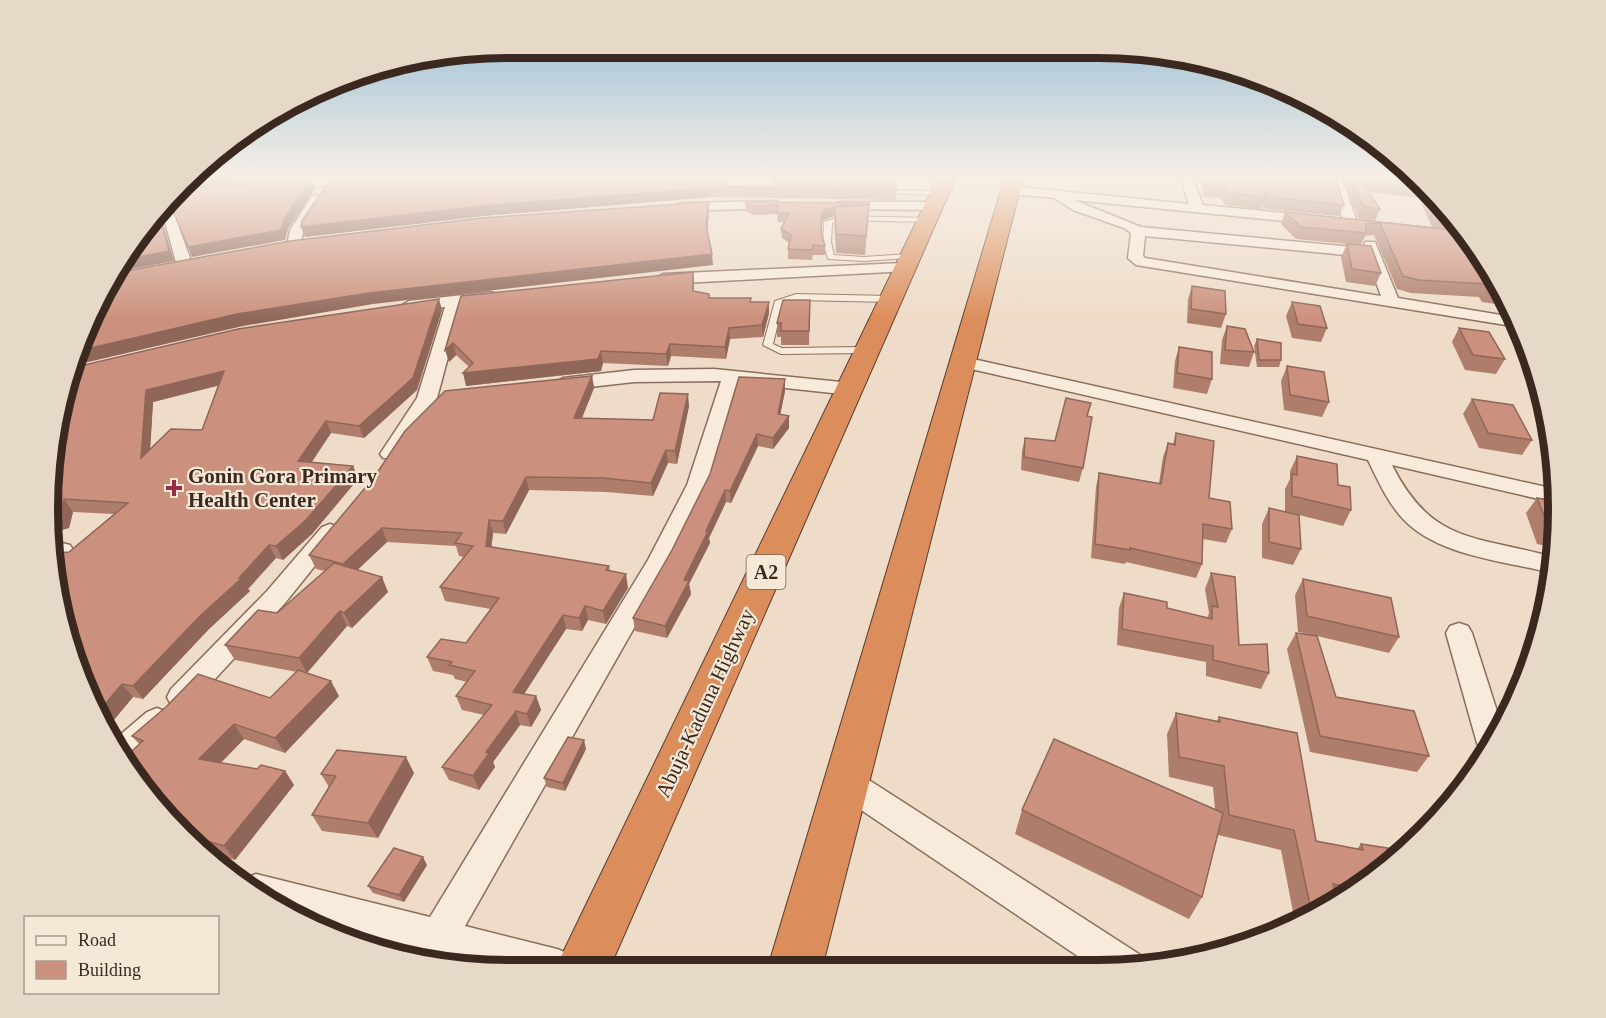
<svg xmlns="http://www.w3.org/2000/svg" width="1606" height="1018" viewBox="0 0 1606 1018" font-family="Georgia,serif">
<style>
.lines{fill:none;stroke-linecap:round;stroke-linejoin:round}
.lane-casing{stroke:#8a6d5d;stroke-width:2}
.street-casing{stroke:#8a6d5d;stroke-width:3}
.highway-casing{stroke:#583c31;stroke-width:2}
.lane{fill:#f9ebdb;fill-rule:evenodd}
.street{fill:#f9ebdb;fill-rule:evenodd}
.highway{fill:#db8d5b;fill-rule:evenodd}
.wall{fill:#af7d6c;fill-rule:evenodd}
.shaded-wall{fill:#8f6658}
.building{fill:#cc917e;stroke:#8f6658;stroke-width:1.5;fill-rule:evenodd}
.poi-dot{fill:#982e41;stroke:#f5e8d7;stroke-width:2}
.labels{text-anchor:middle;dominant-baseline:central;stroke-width:4.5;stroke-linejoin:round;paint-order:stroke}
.shield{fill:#f5e8d7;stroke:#736257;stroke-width:1.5}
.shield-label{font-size:20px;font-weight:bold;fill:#3b2920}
.poi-label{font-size:21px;font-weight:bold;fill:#3b2920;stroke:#f5e8d7;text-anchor:start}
.street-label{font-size:21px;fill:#3b2920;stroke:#f5e8d7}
.rim{fill:none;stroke:#3b2920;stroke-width:8}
</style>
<rect width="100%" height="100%" fill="#eedcc8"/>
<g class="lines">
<defs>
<g id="lane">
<polygon points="881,190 939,191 942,193 939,195 879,193 878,192"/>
<polygon points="842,216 927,218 931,220 927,222 842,220 832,223 831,242 834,255 864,257 908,254 912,256 908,258 864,261 828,259 823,242 824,222"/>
<polygon points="796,294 890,296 894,299 890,302 796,300 783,303 773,344 782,348 868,347 873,350 868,353 781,354 763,345 775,301"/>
</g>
<g id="street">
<polygon points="337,177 384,177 378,181 283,190 277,186 283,182"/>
<path d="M1180,177H1192L1203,205L1314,216L1321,220L1314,224L1074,200L1141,227L1364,248L1365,242H1375L1398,298L1513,317L1518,327L1136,265L1128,258L1131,233L1124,228L1073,210L1054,198L1010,194L1004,190L1010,186L1189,204ZM1145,236L1367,257L1381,296L1145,258L1143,256Z"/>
<polygon points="1329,177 1341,177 1358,224 1356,227 1346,227 1344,224"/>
<polygon points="317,195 324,199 304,230 299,248 289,248 287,245 290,230 312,196"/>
<polygon points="776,201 783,205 781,208 680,211 673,207 680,203"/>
<polygon points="839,202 933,202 940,206 933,210 834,209 832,206"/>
<polygon points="170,203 193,266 190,269 185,271 177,266 162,211"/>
<polygon points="903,263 911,268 908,271 663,284 655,279 663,274"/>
<polygon points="490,292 496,294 498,297 496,300 462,305 437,398 397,458 383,458 380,454 417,398 445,307 409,311 401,306 409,301"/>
<path d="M964,357L1555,489L1556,503L1392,465C1432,545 1476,535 1552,557V568L1543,571C1498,560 1438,555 1404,520C1388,503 1378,481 1368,460L958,366L955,362Z"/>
<polygon points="714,369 851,383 860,389 851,395 739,383 709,485 672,561 465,926 557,949 570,954 575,967 483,966 447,957 443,964 409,955 412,948 309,921 242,883 244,879 256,874 430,917 648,560 687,485 721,381 634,382 563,390 554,384 563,378 634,370"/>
<polygon points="330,524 338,527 342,532 285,603 191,705 181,708 171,705 167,697 171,689 267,591 322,527"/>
<polygon points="62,543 70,545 74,551 70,557 57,560 55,544"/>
<polygon points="1459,623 1468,626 1472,633 1502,727 1485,753 1482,752 1477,743 1446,633 1450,626"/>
<polygon points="157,708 167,712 171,720 167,728 125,764 114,740 147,712"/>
<polygon points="847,769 858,773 1142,956 1146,966 1097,969 836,793 832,783 836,773"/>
</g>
<g id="highway">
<polygon points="938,177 956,177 610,967 556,967"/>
<polygon points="1005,177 1023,177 822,968 768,967"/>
</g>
</defs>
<use href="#lane" class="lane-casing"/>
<use href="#street" class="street-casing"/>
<use href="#highway" class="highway-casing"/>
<use href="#lane" class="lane"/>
<use href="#street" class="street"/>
<use href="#highway" class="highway"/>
</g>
<g class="wall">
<polygon points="338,177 729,177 726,186 773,187 832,182 833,177 896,177 895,186 897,190 896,200 711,197 483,216 305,237"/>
<polygon points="1199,177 1335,177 1344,205 1339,216 1266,209 1263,206 1262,209 1225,205 1221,198 1204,197"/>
<polygon points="1342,177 1414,177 1444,205 1496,279 1509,306 1482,302 1479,297 1411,293 1397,289 1374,235 1365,236 1361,245 1381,273 1375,286 1346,282 1341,257 1347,244 1296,239 1281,224 1285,212 1453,229 1432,227 1419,198 1368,192 1380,209 1375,221 1359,219"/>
<polygon points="745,202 869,203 865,255 836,253 834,216 822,221 821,234 825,246 825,255 813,255 812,260 788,259 788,249 789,243 782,238 781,229 785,222 778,222 777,214 754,215 746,211"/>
<polygon points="693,272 694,292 709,298 751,298 751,302 769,302 769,313 763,337 730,339 726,359 671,356 668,366 603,363 601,371 466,386 469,367 456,355 449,362 461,296"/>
<polygon points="1192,286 1226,314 1221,328 1187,323 1188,299"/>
<polygon points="810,300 809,345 781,345 781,337 777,337 777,323"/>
<polygon points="1292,302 1327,328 1321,342 1292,338 1286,316"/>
<path d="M442,310L417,390L364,438L331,433L311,462L353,466L358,479L312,534L283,560L276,558L248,589L250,591L209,629L143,699L133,697L108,727L64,629L69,552L114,514L73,512L69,528L54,532L71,368ZM218,385L202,430L150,449L153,402Z"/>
<polygon points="1227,326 1254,352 1249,367 1220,364 1222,340"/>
<polygon points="1459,328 1505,359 1496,374 1465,370 1452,342"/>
<polygon points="1257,339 1281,360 1279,367 1257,367 1254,346"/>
<polygon points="1179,347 1212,379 1207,394 1173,388 1175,361"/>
<polygon points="1287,366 1329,402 1322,417 1284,410 1281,381"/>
<polygon points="592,376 594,388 582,418 653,420 689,406 677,464 668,463 653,496 606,492 529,490 506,534 493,533 491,547 609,566 610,571 628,588 606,624 588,620 582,631 566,629 524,694 536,696 541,710 531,727 520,725 493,762 495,767 479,790 449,780 442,767 484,715 462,710 456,696 467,682 455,679 453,675 433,671 427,657 466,643 491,609 445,601 440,587 464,557 459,556 456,546 387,542 357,570 388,592 352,628 347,626 307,673 339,696 285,753 244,739 221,763 257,769 285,771 294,785 235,860 207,852 126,765 139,744 132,736 270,698 297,672 235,660 225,645 277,613 325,571 316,569 309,555"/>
<polygon points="785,391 780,415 789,416 789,428 773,449 758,446 731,503 726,502 709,538 710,543 689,584 691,594 667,638 635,631 633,618"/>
<polygon points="1472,399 1532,440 1522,455 1479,448 1463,414"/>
<polygon points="1087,416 1083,468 1079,482 1021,470 1022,451 1025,438 1055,441"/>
<polygon points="1176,433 1209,498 1232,529 1226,543 1203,539 1202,564 1196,578 1126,562 1125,564 1091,558 1096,487 1099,473 1159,483 1163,457 1168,443 1173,444"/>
<polygon points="1297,456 1338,485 1351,510 1343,526 1299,515 1301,549 1293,565 1262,558 1262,524 1269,508 1285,512 1285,489 1290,479 1290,471"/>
<polygon points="1556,496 1557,539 1556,548 1537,544 1526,513 1537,498 1552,501"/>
<polygon points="1211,573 1239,645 1269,673 1261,689 1206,676 1206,662 1117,645 1119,608 1124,593 1167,608 1207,618 1209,613 1205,589"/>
<polygon points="1303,579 1399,637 1389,653 1317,636 1336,697 1429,756 1417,772 1310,752 1287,649 1296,633 1309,634 1298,632 1295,595"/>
<polygon points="1549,589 1546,605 1542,597"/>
<polygon points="1176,713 1217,721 1219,717 1316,841 1357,849 1361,844 1401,855 1327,908 1295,922 1281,850 1218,835 1202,897 1189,919 1015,834 1022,810 1215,810 1213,787 1169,777 1167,734"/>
<polygon points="586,749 565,791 547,787 544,778"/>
<polygon points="414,773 378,838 322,831 312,815 329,787 321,774"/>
<polygon points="427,865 404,902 373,893 368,886"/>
</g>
<g class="shaded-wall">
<polygon points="198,177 307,177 186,188"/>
<polygon points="725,177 728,177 726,188 723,188"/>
<polygon points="311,179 315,189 288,229 285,240 192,257 188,247"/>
<polygon points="711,188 711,197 483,216 305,237 301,227 480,206"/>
<polygon points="709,202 709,212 707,235 706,225"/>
<polygon points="835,207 834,216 822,221 821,242 822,211"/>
<polygon points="160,213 174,261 120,271 127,259"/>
<polygon points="712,254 713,265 373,304 243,326 71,366 73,360 78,351 237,314 369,293"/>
<polygon points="439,299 442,310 417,390 364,438 359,426"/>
<polygon points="769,302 769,313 763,337 762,325"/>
<polygon points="729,328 730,339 726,359 725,347"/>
<polygon points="453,343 456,355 449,362 445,350"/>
<polygon points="670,344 671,356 668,366 666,354"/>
<polygon points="601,351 603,363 601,371 466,386 463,373"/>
<polygon points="224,371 229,383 153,402 149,470 141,458 146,390"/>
<polygon points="592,376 594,388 577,430 574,418"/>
<polygon points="785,379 785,391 778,426 778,414"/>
<polygon points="688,394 689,406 677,464 675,451"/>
<polygon points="789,416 789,428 773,449 773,438"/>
<polygon points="326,421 331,433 304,474 298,461"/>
<polygon points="757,434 758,446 731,503 730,491"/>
<polygon points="666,450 668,463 653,496 651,483"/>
<polygon points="353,466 358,479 312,534 283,560 276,546"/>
<polygon points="526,477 529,490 506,534 503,521"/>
<polygon points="725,490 726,502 709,538 710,543 689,584 691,594 667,638 665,626 684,580"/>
<polygon points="64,499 73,512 69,528 54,532 53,517"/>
<polygon points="489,520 493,533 490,559 486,546"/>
<polygon points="382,528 387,542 349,578 343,564"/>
<polygon points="269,545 276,558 248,589 250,591 209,629 143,699 133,686 200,616 239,578"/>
<polygon points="626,574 628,588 606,624 603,611"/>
<polygon points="382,577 388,592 352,628 344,613"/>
<polygon points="585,606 588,620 582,631 579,618"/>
<polygon points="340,611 347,626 307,673 299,658"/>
<polygon points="563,615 566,629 517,705 513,692"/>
<polygon points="331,681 339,696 285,753 275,738"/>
<polygon points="122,684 133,697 108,727 100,710"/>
<polygon points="536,696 541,710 531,727 527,714"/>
<polygon points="516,711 520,725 493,762 495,767 479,790 473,776 486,752"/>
<polygon points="234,724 244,739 210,773 199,759"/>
<polygon points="584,740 586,749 565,791 563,783"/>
<polygon points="406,757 414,773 378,838 368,823"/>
<polygon points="285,771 294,785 235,860 224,846"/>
<polygon points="423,857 427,865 404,902 399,895"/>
</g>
<g class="building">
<polygon points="338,177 725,177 723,186 773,187 774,177 824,177 837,185 896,186 897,190 711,188 480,206 301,227 302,221 331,178"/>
<polygon points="1205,177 1335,177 1344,205 1270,197 1265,192 1266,197 1229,193 1224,187 1207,185"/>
<polygon points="1351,177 1414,177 1423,186 1360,179 1380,209 1364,207"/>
<polygon points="311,179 284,219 281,230 188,247 170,203 186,188"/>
<polygon points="1424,187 1444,205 1452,217 1437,215"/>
<polygon points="709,202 706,225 712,254 369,293 237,314 78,351 120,272 290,241 481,218"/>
<polygon points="745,202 869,203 869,205 842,205 822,211 821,232 825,246 813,245 812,250 788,249 791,235 781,229 789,213 777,213 778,205 753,206"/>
<polygon points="869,205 866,236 836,234 835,207"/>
<polygon points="1285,212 1444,229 1461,230 1496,279 1502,291 1489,289 1487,284 1418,280 1403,276 1380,223 1366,224 1366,233 1301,227"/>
<polygon points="159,214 169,251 127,259 143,228"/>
<polygon points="1347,244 1371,246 1381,273 1352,269"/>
<polygon points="693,272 693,291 709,294 709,298 751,298 750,302 769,302 762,325 729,328 725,347 670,344 666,354 601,351 598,359 463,373 473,363 453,343 445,350 461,296"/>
<polygon points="1192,286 1225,291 1226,314 1191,309"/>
<path d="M439,299L413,378L359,426L326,421L298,461L353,466L305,521L276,546L269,545L239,578H242L200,616L133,686L122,684L100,710L64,629L56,553L69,552L128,503L64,499L60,516L53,517L49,479L71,368L238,329ZM224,371L202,430L171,429L141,458L146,390Z"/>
<polygon points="783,300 810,300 809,331 781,331 781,323 777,323"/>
<polygon points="1292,302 1320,306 1327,328 1298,324"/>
<polygon points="1227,326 1245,329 1254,352 1225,350"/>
<polygon points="1459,328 1489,332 1505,359 1473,355"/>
<polygon points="1257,339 1281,343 1281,360 1259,360"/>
<polygon points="1179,347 1212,352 1212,379 1177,373"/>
<polygon points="1287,366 1324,372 1329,402 1290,395"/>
<polygon points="592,376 574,418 653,420 660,393 688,394 675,451 666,450 651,483 603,478 526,477 503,521 489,520 486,546 609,566 606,570 626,574 603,611 585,606 579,618 563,615 513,692 536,696 527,714 516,711 486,752 489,753 473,776 442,767 492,705 456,696 475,671 449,665 452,662 427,657 441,639 466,643 499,598 440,587 473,546 455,543 462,533 382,528 343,564 309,555 375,476 405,431 445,391"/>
<polygon points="739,377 785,379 778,414 789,416 773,438 757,434 730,491 725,490 706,531 708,531 684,580 689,581 665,626 633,618 672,550 710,474"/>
<polygon points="1066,398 1091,403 1087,416 1092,417 1083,468 1024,457 1025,438 1055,441"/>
<polygon points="1472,399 1513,405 1532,440 1488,433"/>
<polygon points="1176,433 1214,441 1209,498 1230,502 1232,529 1203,524 1202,564 1130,548 1130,550 1095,544 1099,473 1161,484 1168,443 1175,445"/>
<polygon points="1297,456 1337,464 1338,485 1350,487 1351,510 1292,496 1292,474 1297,475"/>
<polygon points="1537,498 1556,501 1557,529 1549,528"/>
<polygon points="1269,508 1299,515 1301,549 1269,542"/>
<polygon points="334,563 382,577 344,613 340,611 299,658 225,645 258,610 277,613"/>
<polygon points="1211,573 1235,577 1239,645 1267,644 1269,673 1213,660 1213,646 1122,629 1124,593 1167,602 1167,608 1212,619 1212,606 1218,607"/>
<polygon points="1303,579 1391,598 1399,637 1307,616"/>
<polygon points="1296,633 1317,636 1336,697 1414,711 1429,756 1320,736"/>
<polygon points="298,670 331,681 275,738 234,724 199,759 257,769 261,765 285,771 224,846 193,837 126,765 123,759 143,741 132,736 166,707 198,674 270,698"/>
<polygon points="1176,713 1220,722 1219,717 1297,733 1316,841 1363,850 1361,844 1400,850 1401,855 1356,888 1333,884 1337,901 1327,908 1310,905 1294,830 1229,815 1224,766 1179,757"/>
<polygon points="568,737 584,740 563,783 544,778"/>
<polygon points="1054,739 1223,813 1202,897 1022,810"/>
<polygon points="337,750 406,757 368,823 312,815 336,776 321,774"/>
<polygon points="394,848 423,857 399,895 368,886"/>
</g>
<linearGradient id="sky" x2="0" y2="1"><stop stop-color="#8fbad4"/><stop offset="0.55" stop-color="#f7efe6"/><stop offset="1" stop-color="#f7efe6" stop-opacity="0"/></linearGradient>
<rect width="1606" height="320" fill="url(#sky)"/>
<path class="poi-dot" d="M171 479h6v6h6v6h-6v6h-6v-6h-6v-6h6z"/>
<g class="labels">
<rect class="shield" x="746.5" y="555" width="39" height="34" rx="4.5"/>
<g class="shield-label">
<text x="766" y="572">A2</text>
</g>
<g class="poi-label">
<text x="188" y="476">Gonin Gora Primary<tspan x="188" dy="24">Health Center</tspan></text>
</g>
<g class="street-label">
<text transform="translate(705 703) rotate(-65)">Abuja-Kaduna Highway</text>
</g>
</g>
<path d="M0 0H1606V1018H0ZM508 58H1098A450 450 0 0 1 1548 508V510A450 450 0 0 1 1098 960H508A450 450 0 0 1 58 510V508A450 450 0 0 1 508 58Z" fill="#e6d9c8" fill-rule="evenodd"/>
<path class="rim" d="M508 58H1098A450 450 0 0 1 1548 508V510A450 450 0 0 1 1098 960H508A450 450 0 0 1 58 510V508A450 450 0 0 1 508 58Z"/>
<rect x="24" y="916" width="195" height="78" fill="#f5e8d7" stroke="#ab9c8e" stroke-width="1.5"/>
<rect x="36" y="936" width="30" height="9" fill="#f9ebdb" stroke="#ab9c8e" stroke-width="1.5"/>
<text x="78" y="946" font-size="18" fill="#3b2920">Road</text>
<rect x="36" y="961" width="30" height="18" fill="#cc917e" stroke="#ab9c8e" stroke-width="1.5"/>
<text x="78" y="976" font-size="18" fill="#3b2920">Building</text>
</svg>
